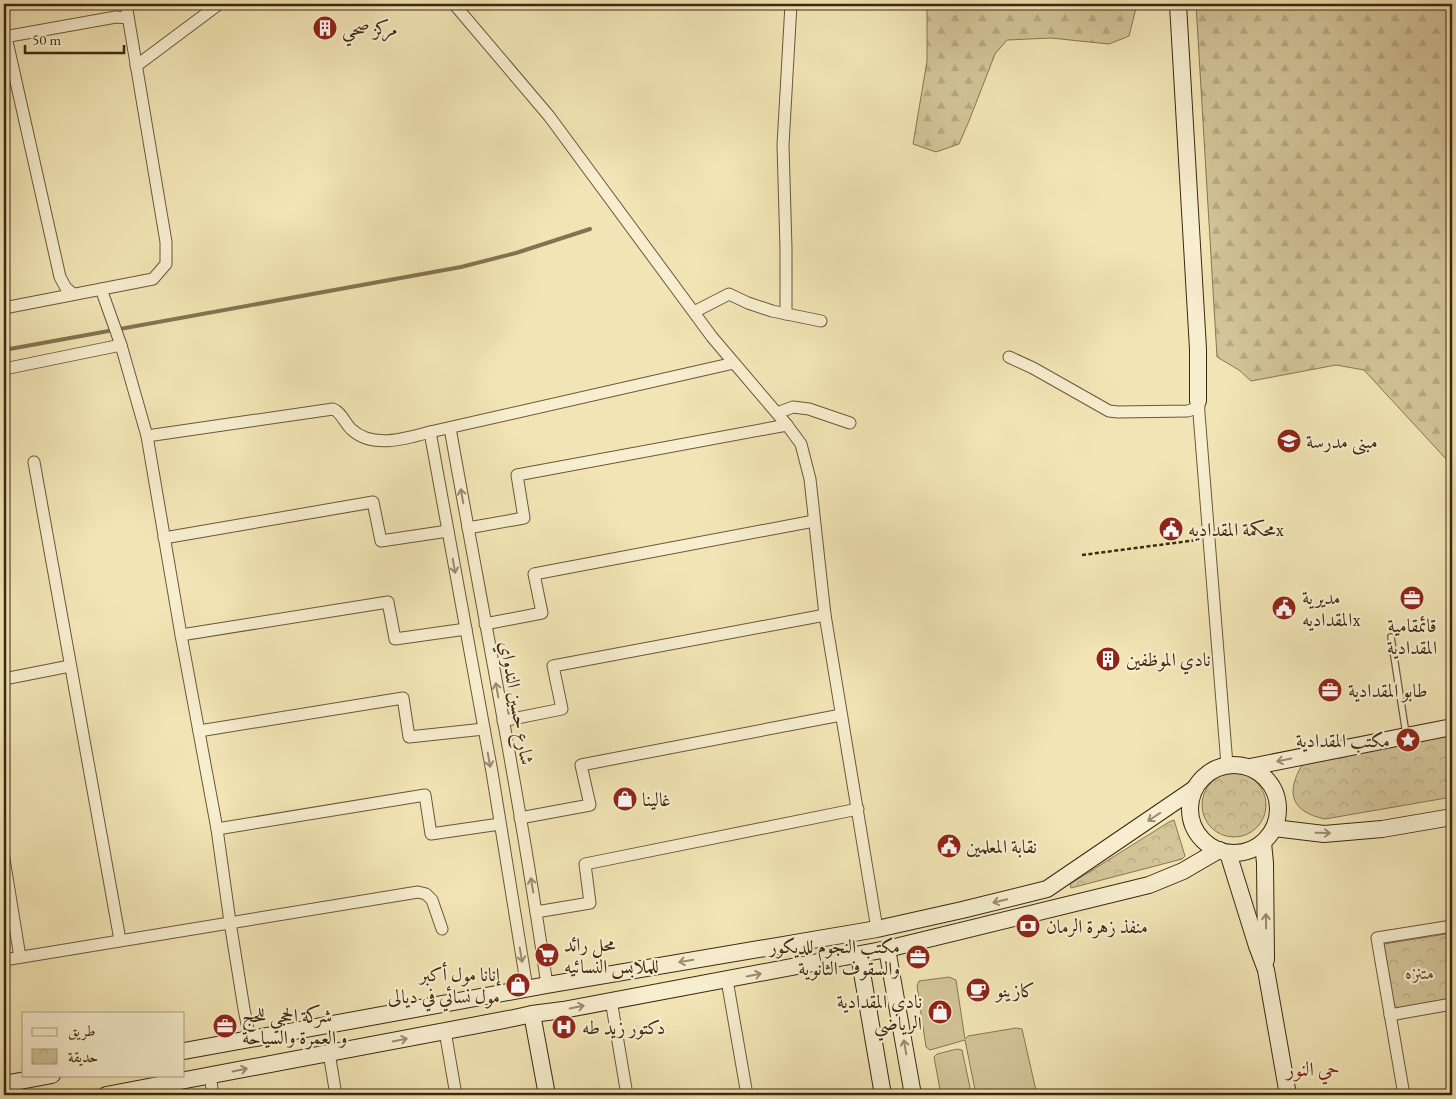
<svg xmlns="http://www.w3.org/2000/svg" width="1456" height="1099" viewBox="0 0 1456 1099" font-family="'EB Garamond',Amiri,serif">
<style>
.forest{fill:url(#forest-firs);stroke:#887655}
.park{fill:url(#park-crowns);stroke:#887655}
.pitch{fill:#d3c599;stroke:#887655}
.lines{fill:none;stroke-linecap:round;stroke-linejoin:round}
.stream{stroke:#847352;stroke-width:4}
.lane-casing{stroke:#6a573a;stroke-width:8}
.street-casing{stroke:#6a573a;stroke-width:13}
.secondary-casing{stroke:#3c2811;stroke-width:18}
.path{stroke:#3c2811;stroke-width:2.5;stroke-dasharray:4 2.5;stroke-linecap:butt}
.lane{stroke:#f7eecf;stroke-width:5.5}
.street{stroke:#f7eecf;stroke-width:11}
.secondary{stroke:#f7eecf;stroke-width:16}
.oneway{stroke:#9a8b70}
.labels{text-anchor:middle;dominant-baseline:central;stroke-width:4.5;stroke-linejoin:round;paint-order:stroke}
.poi-label{font-size:19px;fill:#3c2811;stroke:#f7eecf;text-anchor:start}
.street-label{font-size:19px;fill:#3c2811;stroke:#f7eecf}
.park-label{font-size:19px;font-style:italic;fill:#624f33;stroke:#f7eecf}
.neighbourhood-label{font-size:20px;fill:#7a1f14;stroke:#f7eecf}
</style>
<defs>
<pattern id="forest-firs" width="22" height="20" patternUnits="userSpaceOnUse" patternTransform="scale(1.25)"><rect width="22" height="20" fill="#d3c599"/><path d="M5 1l3.5 6h-7zM16 11l3.5 6h-7z" fill="#b6a983"/></pattern>
<pattern id="park-crowns" width="20" height="18" patternUnits="userSpaceOnUse" patternTransform="scale(1.25)"><rect width="20" height="18" fill="#d3c599"/><path d="M2 6a3 3 0 1 1 6 0M12 15a3 3 0 1 1 6 0" fill="none" stroke="#b6a983"/></pattern>
</defs>
<rect width="100%" height="100%" fill="#f2e5b5"/>
<filter id="stains"><feTurbulence type="fractalNoise" baseFrequency=".004" numOctaves="4"/><feColorMatrix values="0 0 0 0 .2 0 0 0 0 .09 0 0 0 0 .02 0 0 0 .5 -.17"/></filter>
<radialGradient id="worn" r=".72"><stop offset=".6" stop-color="#630" stop-opacity="0"/><stop offset="1" stop-color="#630" stop-opacity=".3"/></radialGradient>
<g class="forest">
<polygon points="913,4 1137,4 1129,36 1109,44 1051,38 1007,40 995,54 969,121 959,144 936,152 913,144 927,61 927,10"/>
<polygon points="1196,4 1452,4 1452,460 1446,459 1364,370 1336,365 1251,381 1239,370 1217,357"/>
</g>
<g class="park">
<path d="M1452,735V797L1325,819C1292,812 1285,794 1302,765Z"/>
<circle cx="1234" cy="805" r="32"/>
<polygon points="1174,820 1185,856 1182,859 1071,888 1070,884 1169,822"/>
<polygon points="1452,933 1452,999 1394,1009 1384,944"/>
</g>
<g class="pitch">
<polygon points="949,977 956,980 965,1039 968,1036 1016,1028 1022,1029 1037,1095 976,1095 965,1040 930,1050 926,1047 917,986 919,981"/>
<polygon points="957,1049 962,1050 971,1092 971,1095 941,1095 934,1057 937,1054"/>
</g>
<g class="lines">
<polyline class="stream" points="4,350 461,267 516,253 590,229"/>
<defs>
<polyline id="lane" points="1391,637 1406,734"/>
<g id="street">
<polyline points="454,4 549,116 712,337 787,425 801,444 810,479 825,615 877,929"/>
<polyline points="4,37 116,17 128,18"/>
<polyline points="6,37 60,277 66,288 73,294"/>
<polyline points="136,66 219,4"/>
<polyline points="101,289 121,345 147,436 181,635 217,829 230,922 244,1009 250,1039"/>
<polyline points="4,308 153,279 166,264 166,242 126,4"/>
<polyline points="694,312 729,294 748,303 772,311 821,321"/>
<polyline points="786,314 786,249 783,145 791,4"/>
<polyline points="1009,357 1033,368 1109,411 1118,412 1188,411 1199,407"/>
<polyline points="4,369 121,345"/>
<polyline points="1198,401 1227,765"/>
<polyline points="777,413 793,407 809,409 850,423"/>
<path d="M450,428C483,613 520,798 547,985"/>
<polyline points="430,432 492,772 527,988"/>
<path d="M147,436L333,409C341,412 345,423 351,429C372,449 405,439 430,432L734,363"/>
<polyline points="34,462 120,940"/>
<polyline points="468,528 524,518 517,475 787,425"/>
<polyline points="164,538 373,502 381,541 448,531"/>
<polyline points="485,624 542,613 534,574 814,521"/>
<polyline points="181,635 388,602 395,639 466,629"/>
<polyline points="4,679 70,666"/>
<polyline points="503,721 562,709 553,666 825,615"/>
<polyline points="199,731 403,698 409,737 484,729"/>
<polyline points="520,818 590,805 581,765 841,715"/>
<polyline points="217,829 425,795 431,834 500,824"/>
<polyline points="4,859 20,957"/>
<polyline points="536,912 590,903 585,864 858,809"/>
<polyline points="4,960 418,892 426,894 432,900 442,929"/>
<polyline points="727,980 747,1095"/>
<polyline points="611,1000 627,1095"/>
<polyline points="1390,1015 1452,1004"/>
<polyline points="445,1031 456,1095"/>
<polyline points="329,1053 336,1095"/>
<polyline points="210,1075 213,1095"/>
<polyline points="1404,1095 1377,938 1452,926"/>
</g>
<g id="secondary">
<polyline points="1178,4 1198,349 1198,401"/>
<circle cx="1234" cy="809" r="44"/>
<polyline points="1250,767 1452,727"/>
<polyline points="1274,828 1324,834 1382,829 1452,817"/>
<polyline points="1263,843 1265,863 1266,960"/>
<polyline points="1228,853 1257,946 1266,970 1288,1095"/>
<polyline points="887,949 913,1095"/>
<polyline points="859,955 883,1095"/>
<polyline points="532,1014 547,1095"/>
<polyline points="184,1051 547,985 877,929 962,910 1047,889 1194,789"/>
<polyline points="4,1084 52,1075"/>
<polyline points="106,1095 514,1018 532,1014 563,1010 887,949 1149,885 1183,871 1219,850"/>
</g>
</defs>
<use href="#lane" class="lane-casing"/>
<use href="#street" class="street-casing"/>
<use href="#secondary" class="secondary-casing"/>
<polyline class="path" points="1082,555 1197,540"/>
<use href="#lane" class="lane"/>
<use href="#street" class="street"/>
<use href="#secondary" class="secondary"/>
</g>
<defs><path id="oneway-shaft" d="M-6 0H5M1.5-3L5.5 0L1.5 3" fill="none" stroke-width="1.6" stroke-linecap="round" stroke-linejoin="round" transform="scale(1.25)"/></defs>
<g class="oneway">
<use href="#oneway-shaft" transform="translate(462 496) rotate(-100)"/>
<use href="#oneway-shaft" transform="translate(454 566) rotate(80)"/>
<use href="#oneway-shaft" transform="translate(497 690) rotate(-100)"/>
<use href="#oneway-shaft" transform="translate(489 760) rotate(80)"/>
<use href="#oneway-shaft" transform="translate(1284 760) rotate(169)"/>
<use href="#oneway-shaft" transform="translate(1154 817) rotate(146)"/>
<use href="#oneway-shaft" transform="translate(1323 833) rotate(1)"/>
<use href="#oneway-shaft" transform="translate(532 885) rotate(-100)"/>
<use href="#oneway-shaft" transform="translate(1000 901) rotate(166)"/>
<use href="#oneway-shaft" transform="translate(1266 921) rotate(-91)"/>
<use href="#oneway-shaft" transform="translate(521 955) rotate(80)"/>
<use href="#oneway-shaft" transform="translate(686 961) rotate(170)"/>
<use href="#oneway-shaft" transform="translate(754 975) rotate(-11)"/>
<use href="#oneway-shaft" transform="translate(577 1007) rotate(-12)"/>
<use href="#oneway-shaft" transform="translate(400 1040) rotate(-11)"/>
<use href="#oneway-shaft" transform="translate(905 1047) rotate(-100)"/>
<use href="#oneway-shaft" transform="translate(240 1070) rotate(-11)"/>
</g>
<defs>
<symbol id="building-disc" viewBox="-11 -11 22 22"><circle r="9.5" fill="#8f2418" stroke="#f7eecf"/><path d="M-4-6H4V6H1V3H-1V6H-4ZM-2.5-4.3h1.7v1.8h-1.7ZM.8-4.3h1.7v1.8H.8ZM-2.5-1h1.7V.8h-1.7ZM.8-1h1.7V.8H.8Z" fill="#fff"/></symbol>
<symbol id="school-disc" viewBox="-11 -11 22 22"><circle r="9.5" fill="#8f2418" stroke="#f7eecf"/><path d="M0-5L7-2L0 1L-7-2ZM-4 1L0 2.5L4 1V4Q0 6-4 4Z" fill="#fff"/></symbol>
<symbol id="civic-disc" viewBox="-11 -11 22 22"><circle r="9.5" fill="#8f2418" stroke="#f7eecf"/><path d="M-.6-6.5H3V-4.5H.6V-3L4-1V1h2V6H-6V1h2V-1L-.6-3ZM-1.2 2.5V6h2.4V2.5Z" fill="#fff"/></symbol>
<symbol id="office-disc" viewBox="-11 -11 22 22"><circle r="9.5" fill="#8f2418" stroke="#f7eecf"/><path d="M-6-3h4V-5.5h4V-3h4V5H-6ZM-1-4.5V-3h2v-1.5ZM-6 0V1H6V0Z" fill="#fff"/></symbol>
<symbol id="sight-disc" viewBox="-11 -11 22 22"><circle r="9.5" fill="#8f2418" stroke="#f7eecf"/><path d="M0-6L1.8-2.2L6-1.7L2.9 1.2L3.7 5.4L0 3.3L-3.7 5.4L-2.9 1.2L-6-1.7L-1.8-2.2Z" fill="#fff"/></symbol>
<symbol id="shop-disc" viewBox="-11 -11 22 22"><circle r="9.5" fill="#8f2418" stroke="#f7eecf"/><path d="M-5-2.5h2.3a2.7 3.5 0 0 1 5.4 0H5L5.5 6h-11ZM-1.5-2.5h3a1.5 2.3 0 0 0-3 0Z" fill="#fff"/></symbol>
<symbol id="bank-disc" viewBox="-11 -11 22 22"><circle r="9.5" fill="#8f2418" stroke="#f7eecf"/><path d="M-6-4H6V4H-6ZM0-2.3a2.3 2.3 0 1 0 0 4.6a2.3 2.3 0 1 0 0-4.6Z" fill="#fff"/></symbol>
<symbol id="supermarket-disc" viewBox="-11 -11 22 22"><circle r="9.5" fill="#8f2418" stroke="#f7eecf"/><path d="M-6-5.5h2.5l.6 2H6L4.5 2H-2.5L-4.4-4H-6ZM-1.5 3.2a1.3 1.3 0 1 0 .1 0ZM3 3.2a1.3 1.3 0 1 0 .1 0Z" fill="#fff"/></symbol>
<symbol id="cafe-disc" viewBox="-11 -11 22 22"><circle r="9.5" fill="#8f2418" stroke="#f7eecf"/><path d="M-5.5-4.5H6V0H3Q3 3.5 0 3.5H-2.5Q-5.5 3.5-5.5 0ZM3-3.2v2h1.7v-2ZM-6 4.5H4V6H-6Z" fill="#fff"/></symbol>
<symbol id="hospital-disc" viewBox="-11 -11 22 22"><circle r="9.5" fill="#8f2418" stroke="#f7eecf"/><path d="M-5-5h3v3.5h4V-5h3V5h-3V1.5h-4V5h-3Z" fill="#fff"/></symbol>
</defs>
<g fill-rule="evenodd">
<use href="#building-disc" x="311" y="14" width="28" height="28"/>
<use href="#school-disc" x="1275" y="427" width="28" height="28"/>
<use href="#civic-disc" x="1157" y="515" width="28" height="28"/>
<use href="#office-disc" x="1398" y="584" width="28" height="28"/>
<use href="#civic-disc" x="1270" y="594" width="28" height="28"/>
<use href="#building-disc" x="1094" y="645" width="28" height="28"/>
<use href="#office-disc" x="1316" y="676" width="28" height="28"/>
<use href="#sight-disc" x="1394" y="726" width="28" height="28"/>
<use href="#shop-disc" x="611" y="785" width="28" height="28"/>
<use href="#civic-disc" x="935" y="832" width="28" height="28"/>
<use href="#bank-disc" x="1014" y="912" width="28" height="28"/>
<use href="#supermarket-disc" x="533" y="941" width="28" height="28"/>
<use href="#office-disc" x="904" y="943" width="28" height="28"/>
<use href="#shop-disc" x="504" y="971" width="28" height="28"/>
<use href="#cafe-disc" x="964" y="976" width="28" height="28"/>
<use href="#shop-disc" x="926" y="998" width="28" height="28"/>
<use href="#office-disc" x="211" y="1012" width="28" height="28"/>
<use href="#hospital-disc" x="550" y="1013" width="28" height="28"/>
</g>
<g class="labels">
<g class="poi-label">
<text x="342" y="28">مركز صحي</text>
<text x="1306" y="441">مبنى مدرسة</text>
<text x="1188" y="529">محكمة المقداديهx</text>
<text x="1302" y="597">مديرية<tspan x="1302" dy="22">المقداديهx</tspan></text>
<text x="1412" y="625" text-anchor="middle">قائمقامية<tspan x="1412" dy="22">المقدادية</tspan></text>
<text x="1126" y="659">نادي الموظفين</text>
<text x="1348" y="690">طابو المقدادية</text>
<text x="1390" y="740" text-anchor="end">مكتب المقدادية</text>
<text x="642" y="799">غالينا</text>
<text x="966" y="846">نقابة المعلمين</text>
<text x="1046" y="926">منفذ زهرة الرمان</text>
<text x="564" y="944">محل رائد<tspan x="564" dy="22">للملابس النسائيه</tspan></text>
<text x="900" y="946" text-anchor="end">مكتب النجوم للديكور<tspan x="900" dy="22">والسقوف الثانوية</tspan></text>
<text x="500" y="974" text-anchor="end">إنانا مول أكبر<tspan x="500" dy="22">مول نسائي في ديالى</tspan></text>
<text x="996" y="990">كازينو</text>
<text x="922" y="1001" text-anchor="end">نادي المقدادية<tspan x="922" dy="22">الرياضي</tspan></text>
<text x="242" y="1015">شركة الحجي للحج<tspan x="242" dy="22">و العمرة والسياحة</tspan></text>
<text x="582" y="1027">دكتور زيد طه</text>
</g>
<g class="street-label">
<text transform="translate(517 703) rotate(80)">شارع حسين الندواي</text>
</g>
<g class="park-label">
<text x="1420" y="972">متنزه</text>
</g>
<g class="neighbourhood-label">
<text x="1313" y="1069">حي النور</text>
</g>
</g>
<rect width="1456" height="1099" fill="none" stroke="#f2e5b5" stroke-width="20"/>
<rect x="5" y="5" width="1446" height="1089" fill="none" stroke="#3c2811" stroke-width="2.5"/>
<rect x="10" y="10" width="1436" height="1079" fill="none" stroke="#3c2811"/>
<rect x="22" y="1012" width="162" height="65" fill="#f7eecf" stroke="#ac9f83"/>
<rect x="32" y="1028" width="25" height="8" fill="#f7eecf" stroke="#ac9f83"/>
<text x="68" y="1036" font-size="15" fill="#3c2811">طريق</text>
<rect x="32" y="1049" width="25" height="15" fill="url(#park-crowns)" stroke="#ac9f83"/>
<text x="68" y="1062" font-size="15" fill="#3c2811">حديقة</text>
<path d="M25 45v8h99v-8" fill="none" stroke="#3c2811" stroke-width="2.5"/>
<text x="32" y="45" font-size="15" fill="#3c2811" stroke="#f7eecf" stroke-width="4" paint-order="stroke">50 m</text>
<rect width="100%" height="100%" filter="url(#stains)"/>
<rect width="100%" height="100%" fill="url(#worn)"/>
</svg>
